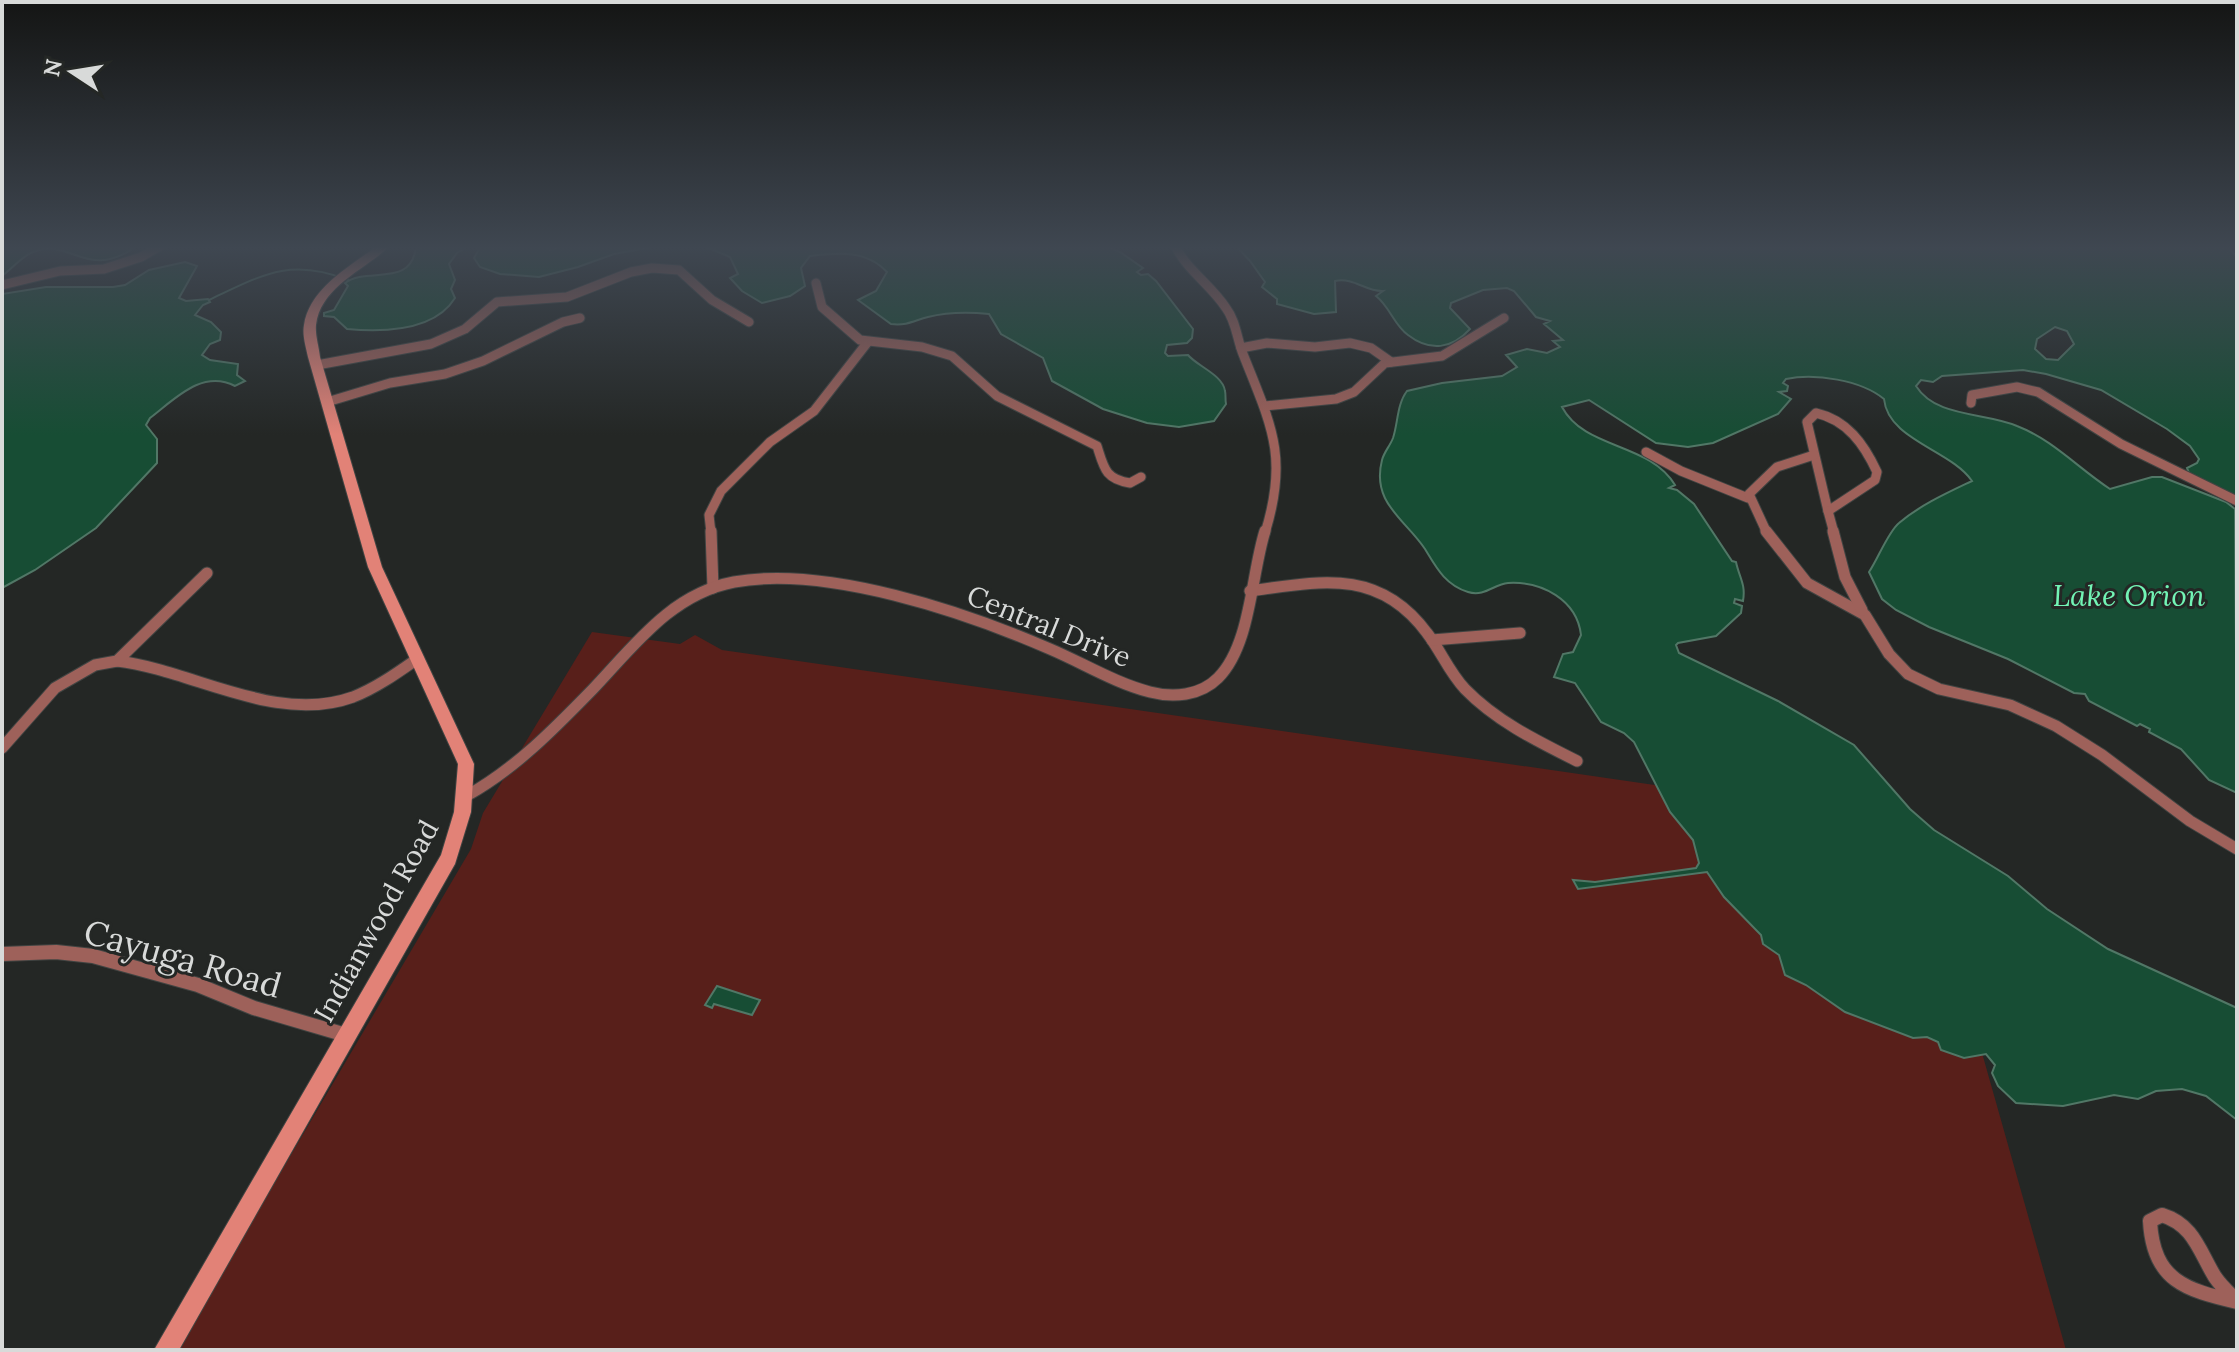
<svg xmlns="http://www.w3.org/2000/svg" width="2239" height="1352" viewBox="0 0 2239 1352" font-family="Lora,serif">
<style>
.green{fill:#581f1a}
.water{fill:#174d34;stroke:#517766;stroke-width:2;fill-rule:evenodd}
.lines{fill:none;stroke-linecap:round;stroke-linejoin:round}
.stream{stroke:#517766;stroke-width:2}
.street-far2-casing{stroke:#414442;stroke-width:11}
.street-far1-casing{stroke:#414442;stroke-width:13}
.street-casing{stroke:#414442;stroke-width:16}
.secondary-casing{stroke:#414442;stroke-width:2}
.street-far2{stroke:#9e615a;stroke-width:9}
.street-far1{stroke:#9e615a;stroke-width:11}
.street{stroke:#9e615a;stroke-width:14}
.secondary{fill:#e28277;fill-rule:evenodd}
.labels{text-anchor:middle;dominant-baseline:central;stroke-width:6;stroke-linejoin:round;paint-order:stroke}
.street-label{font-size:28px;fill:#d8dad9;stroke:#242725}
.water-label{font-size:30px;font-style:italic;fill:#72f4b5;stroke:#242725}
.near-street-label{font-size:34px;fill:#d8dad9;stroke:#242725}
</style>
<rect width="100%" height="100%" fill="#242725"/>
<polygon class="green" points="592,632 680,644 695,635 722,650 1917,823 2066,1350 176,1350 471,849 483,813"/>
<g class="water">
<path d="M2,246H137C86,282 72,237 33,252C22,256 12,269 2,276Z"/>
<path d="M416,246H468L457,253L449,264L455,280L451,289L455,298C434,332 381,332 347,329L334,317L324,316V313L334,310L348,286L345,283C367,266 412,289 416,246Z"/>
<polygon points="481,246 547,246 550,250 564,246 658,246 614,254 578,267 539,277 500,274 480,267 474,258"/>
<path d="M704,246H1105L1120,252L1143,268L1137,272L1141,275L1148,274L1156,281L1193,329L1192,338L1187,343L1167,345L1165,353L1168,356L1188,355C1197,366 1223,375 1225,391C1226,395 1225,399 1226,404L1214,421L1179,427L1147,423L1103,409L1052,381L1043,358L1001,334L989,314C969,312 948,312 928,317C915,320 908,326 891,324L858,300L876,291L887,272C866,249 837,253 810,256L801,268L805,286L790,296L762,303L742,291L730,278L738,274L730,257Z"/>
<path d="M1236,246H2227L2237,257V499L2189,473L2187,468L2197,463L2199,459L2190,446L2167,429L2101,390L2046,374L2023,370L1942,376L1933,382L1921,380L1916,386C1936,418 1985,412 2017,426C2053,440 2078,468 2110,489L2152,477H2162L2226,502L2235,509L2237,793L2209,780L2181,749L2149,732L2150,729L2140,724L2137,726L2089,701L2085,694L2074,693L2008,659L1929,627L1896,610L1882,599L1869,572C1878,559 1888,532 1899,523C1920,505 1949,492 1972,481C1951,450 1888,440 1884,399C1861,380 1815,373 1786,379L1783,383L1788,386L1787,391L1779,392L1791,399L1778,414L1713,443L1688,447L1656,443L1589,400L1562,407C1585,450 1649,442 1675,485L1669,488L1677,490L1694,504L1732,561L1736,562C1739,577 1746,584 1743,601L1735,599L1734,603L1742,606L1741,613L1716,636L1678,643L1676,645L1679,653L1778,701L1854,745L1910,809L1934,830L2008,876L2047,909L2108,949L2237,1008V1120L2206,1096L2182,1089L2156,1091L2138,1099L2114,1095L2063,1106L2016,1103L1998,1086L1992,1073L1995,1065L1986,1054L1964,1058L1941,1050L1938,1042L1927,1037L1913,1038L1845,1012L1806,985L1785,975L1779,955L1763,944L1761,935L1724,897L1707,872L1578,889L1573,880L1595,882L1696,868L1699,863L1693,840L1670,812L1634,742L1624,733L1601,722L1575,683L1554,677L1563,654L1573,652L1581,635C1577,600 1542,581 1508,583C1494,584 1485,597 1468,592C1445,585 1436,567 1425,549C1405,519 1371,503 1382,460C1384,452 1390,446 1393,438C1398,423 1397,404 1407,391L1442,383L1502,376L1517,367L1506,355L1527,349L1547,353L1560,347L1553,341L1563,340L1544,324L1550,321L1536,317L1514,291L1507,288L1483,290L1451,303L1450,308L1470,329C1452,349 1430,352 1408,335C1394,325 1390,307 1376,296L1383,291C1366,292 1354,277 1335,281L1336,312L1314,314L1277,304V299L1262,287L1265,282L1250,261ZM2055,327L2067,331L2074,344L2058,360L2046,359L2035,349L2037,339Z"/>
<path d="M185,262L197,266L179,298L186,301L208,299L210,302L203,305L195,315L211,322L221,332L220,340L210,344L202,355L210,360L238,364L237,375L245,381L235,386C202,369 175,399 150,418L146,425L157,439V463L96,528L35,570L2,588V294L46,287H113L125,285L149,270Z"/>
<polygon points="717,986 760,1000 752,1015 714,1004 712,1008 705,1005"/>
</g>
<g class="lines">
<path class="stream" d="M209,300C262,275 290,257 348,280"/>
<defs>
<g id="street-far2">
<path d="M1175,246C1188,271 1211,285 1226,308C1236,321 1237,339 1243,354C1271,425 1289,456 1265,533"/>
<path d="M816,283L822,307L860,340L922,347L952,356L997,396L1097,446C1104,468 1105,479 1130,483L1141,477"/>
<polyline points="2,285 60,271 104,269 141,257 160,246"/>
<polyline points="1241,348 1267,343 1315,347 1350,343 1371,348 1391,362"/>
<polyline points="317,365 431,344 465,329 497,302 567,297 631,272 652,268 679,270 712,300 749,322"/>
<polyline points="327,402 390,383 445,374 483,361 563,322 580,318"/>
<polyline points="1971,403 1972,395 2017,387 2038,392 2121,444 2237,501"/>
<polyline points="1265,406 1336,399 1354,392 1385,363 1442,356 1504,318"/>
<path d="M1816,413C1847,420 1864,444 1877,472L1875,480L1828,511L1807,422Z"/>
<polyline points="1646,452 1681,471 1748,498"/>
<polyline points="1828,511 1834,533"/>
<polyline points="711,533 709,515 721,491 770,442 814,411 867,343"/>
<polyline points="1767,533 1749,494 1777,467 1814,455"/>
</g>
<g id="street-far1">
<polyline points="711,531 713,588"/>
<polyline points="1766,531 1807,583 1865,615 1889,654 1908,674 1939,689 2010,705 2056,726 2102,755 2190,821 2237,849"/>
<polyline points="1833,531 1845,577 1862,610"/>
<path d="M1250,591C1321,581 1379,568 1427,633C1441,651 1449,672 1465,689C1496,721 1537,741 1577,761"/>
<polyline points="1432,640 1520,633"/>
<path d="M117,661C193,670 276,725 353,697C376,688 397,673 417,659"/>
<polyline points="2,748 55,688 95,665 117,661 207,573"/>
<path d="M468,795C516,768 554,729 592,690C634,646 671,594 734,582C826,565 965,612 1050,649C1083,663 1115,683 1150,692C1173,698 1200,696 1218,678C1251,645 1251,575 1265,531"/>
</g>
<g id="street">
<polyline points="2,954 56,952 93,956 198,985 254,1008 346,1035"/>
<path d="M2237,1301C2229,1293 2221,1286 2215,1277C2199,1251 2194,1225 2162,1215L2150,1221C2153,1281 2186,1290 2237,1302"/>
</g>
<path id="secondary" d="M377,246H390C365,270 321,286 316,325C315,335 319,347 320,357L382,567L474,764L471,812L455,864L179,1350H154L441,855L454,812L458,764L368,567L308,357C306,347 302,335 304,325C309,289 350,266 377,246Z"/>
</defs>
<use href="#street-far2" class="street-far2-casing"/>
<use href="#street-far1" class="street-far1-casing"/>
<use href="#street" class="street-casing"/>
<use href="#secondary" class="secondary-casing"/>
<use href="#street-far2" class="street-far2"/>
<use href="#street-far1" class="street-far1"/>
<use href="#street" class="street"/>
<use href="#secondary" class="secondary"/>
</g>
<linearGradient id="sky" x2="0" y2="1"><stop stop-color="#141514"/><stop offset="0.57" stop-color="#3f4751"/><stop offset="1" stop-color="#3f4751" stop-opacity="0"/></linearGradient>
<rect width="2239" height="435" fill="url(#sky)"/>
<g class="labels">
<g class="street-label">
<text transform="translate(1049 626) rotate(22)">Central Drive</text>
<text transform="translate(376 921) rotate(-61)">Indianwood Road</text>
</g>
<g class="water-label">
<text x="2129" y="595">Lake Orion</text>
</g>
<g class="near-street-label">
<text transform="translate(183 958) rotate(16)">Cayuga Road</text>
</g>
</g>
<rect width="2239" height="1352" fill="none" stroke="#d8dad9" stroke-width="8"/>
<g transform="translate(72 72) rotate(282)" stroke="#242725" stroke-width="6" paint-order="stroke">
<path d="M0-6L14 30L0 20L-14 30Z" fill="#d8dad9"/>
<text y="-12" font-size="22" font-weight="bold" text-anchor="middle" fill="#d8dad9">N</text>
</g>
</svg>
